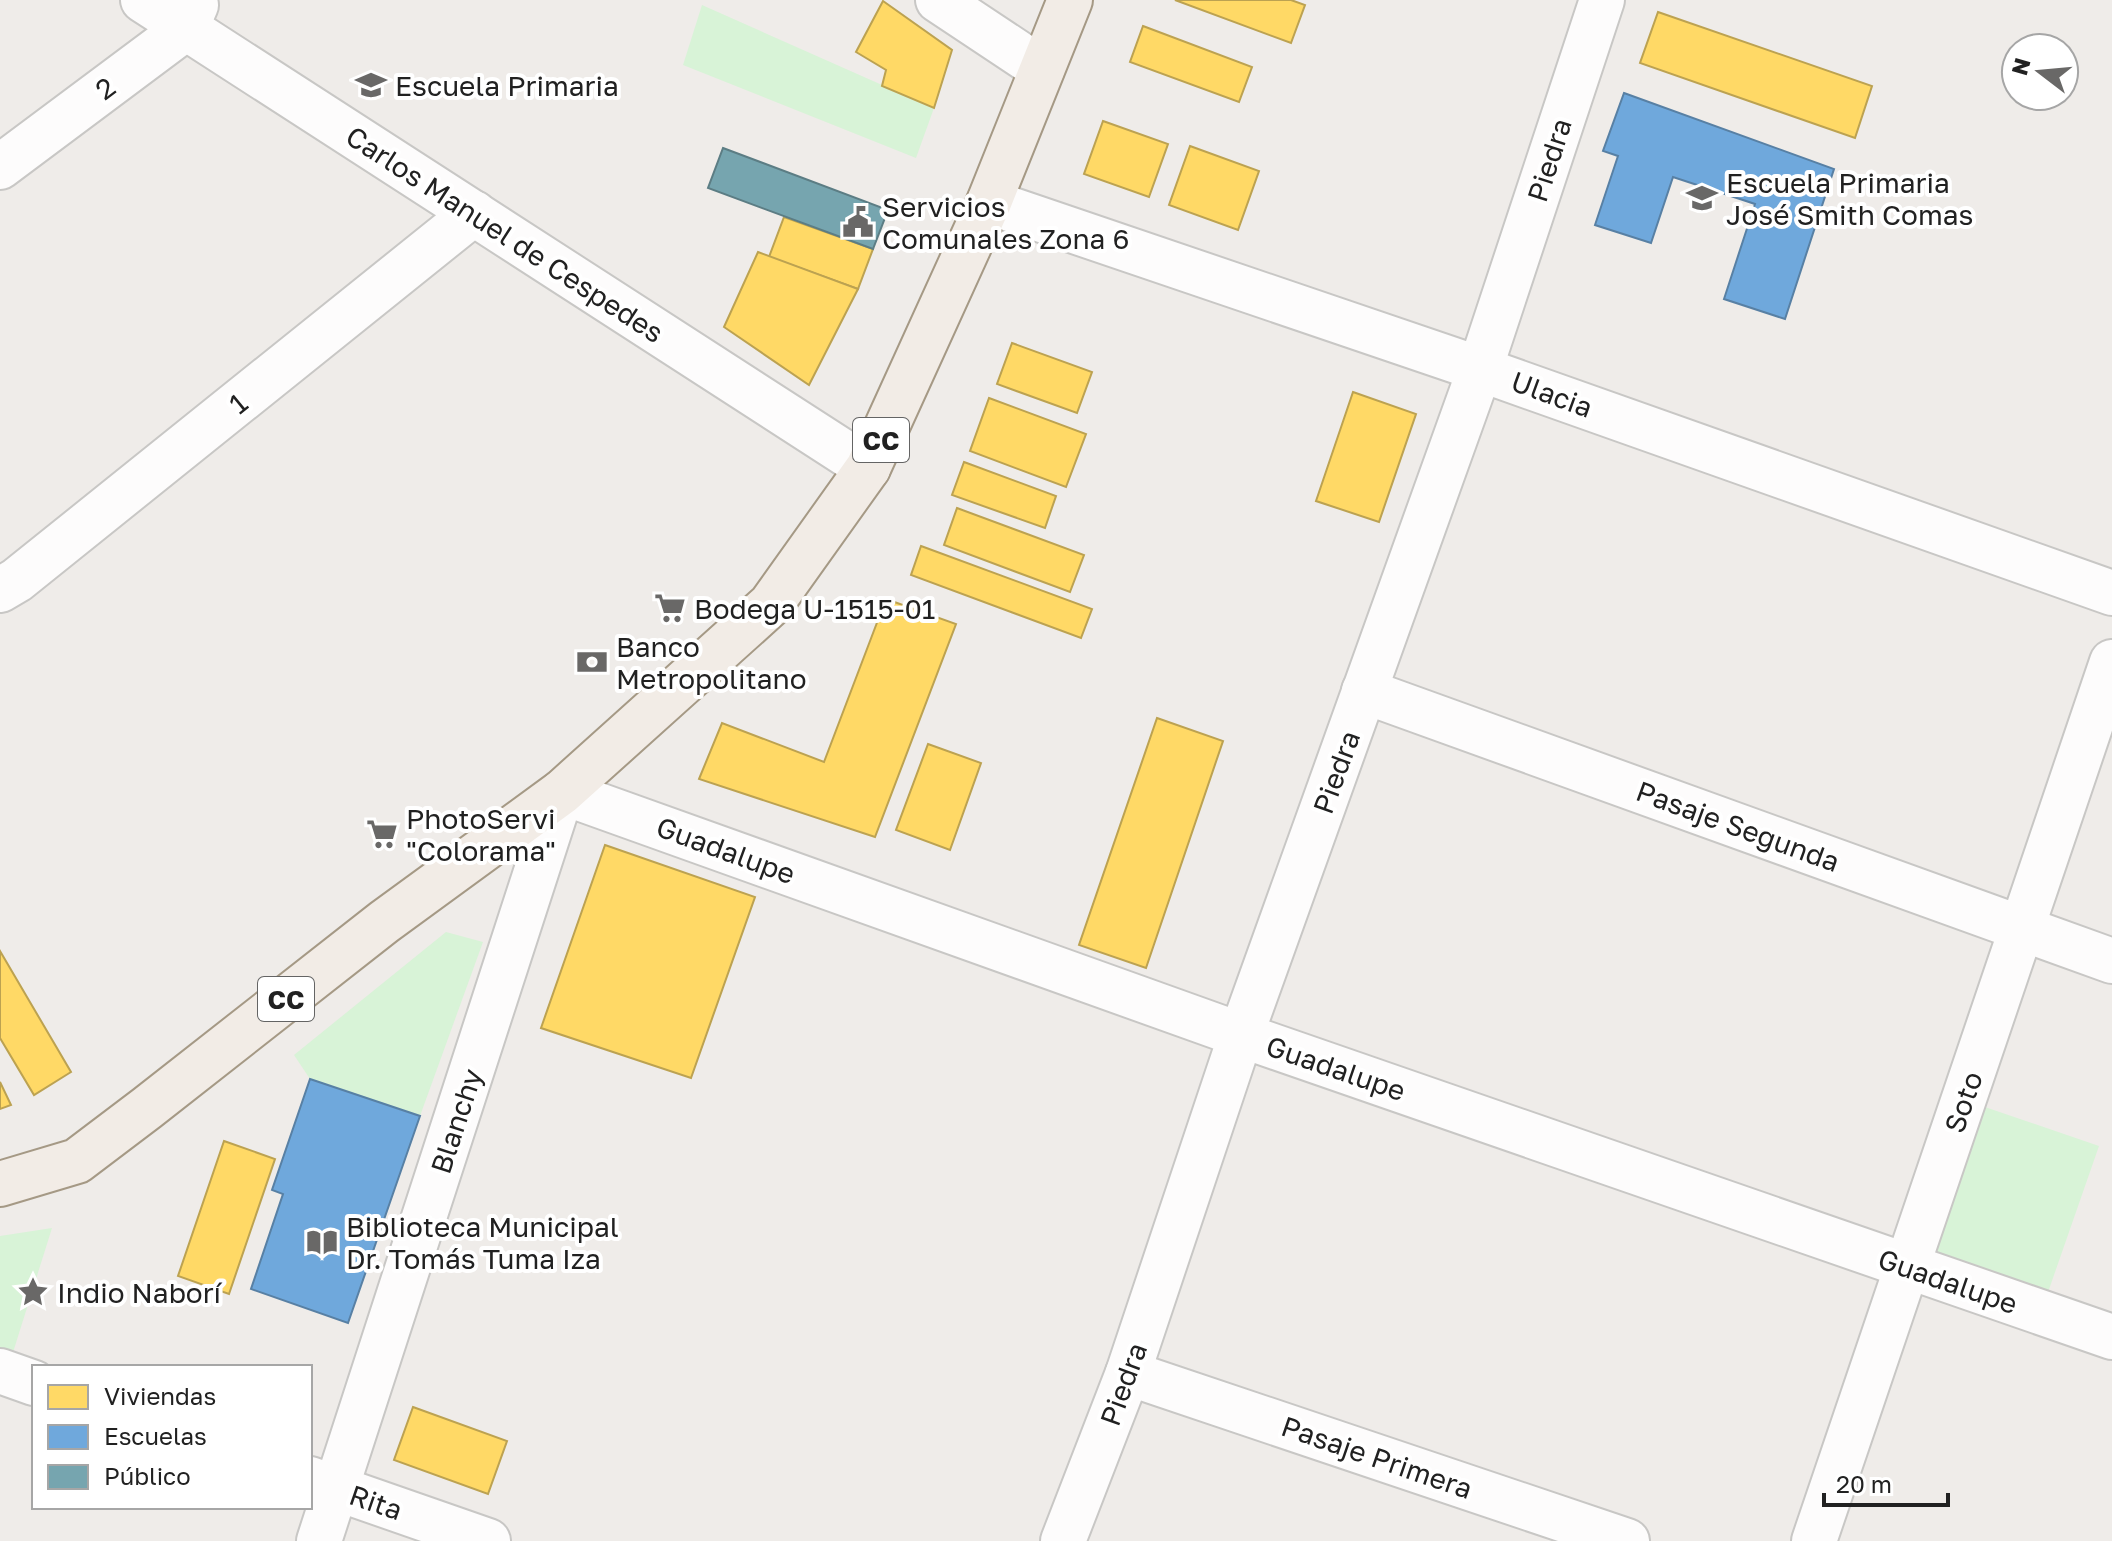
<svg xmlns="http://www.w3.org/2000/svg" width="2112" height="1541" viewBox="0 0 2112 1541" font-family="'Golos Text',sans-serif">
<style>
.park{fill:#d8f3d7}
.homes{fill:#ffd966;stroke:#bca251;stroke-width:2}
.schools{fill:#6fa8dc;stroke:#5880a4;stroke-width:2}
.public{fill:#76a5af;stroke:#5c7d84;stroke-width:2}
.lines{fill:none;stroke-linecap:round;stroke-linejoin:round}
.minor-casing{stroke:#c8c7c5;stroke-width:48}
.major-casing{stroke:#a59985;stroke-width:48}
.minor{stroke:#fdfcfc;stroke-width:44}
.major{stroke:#f2ece6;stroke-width:44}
.labels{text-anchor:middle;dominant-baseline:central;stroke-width:8;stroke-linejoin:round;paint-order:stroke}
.shield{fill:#fff;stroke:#646464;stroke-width:2}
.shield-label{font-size:26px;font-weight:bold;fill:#212121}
.poi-label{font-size:28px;fill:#212121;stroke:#fff;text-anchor:start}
.street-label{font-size:28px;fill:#212121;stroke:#fff}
</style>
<rect width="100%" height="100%" fill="#efece9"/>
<g class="park">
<polygon points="702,5 934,108 916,158 683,65"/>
<polygon points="446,932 483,942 420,1116 310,1079 294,1055"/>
<polygon points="1979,1105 2099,1146 2046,1298 1926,1257"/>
<polygon points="52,1228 10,1362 0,1359 0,1236"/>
</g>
<g class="homes">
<polygon points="1175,0 1291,0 1305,5 1291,43"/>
<polygon points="883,1 952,50 934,108 882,86 886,70 856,52"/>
<polygon points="1658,12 1872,86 1855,138 1640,63"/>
<polygon points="1143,26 1252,67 1239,102 1130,62"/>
<polygon points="1103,121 1168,144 1149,197 1084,174"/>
<polygon points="1190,146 1259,171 1238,230 1169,205"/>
<polygon points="784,217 873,249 858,289 769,257"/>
<polygon points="758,252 858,289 809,385 724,327"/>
<polygon points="1012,343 1092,372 1077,413 997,384"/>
<polygon points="1353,392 1416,414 1379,522 1316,501"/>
<polygon points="989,398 1086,434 1066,487 970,451"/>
<polygon points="964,462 1056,496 1045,528 952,495"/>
<polygon points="957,508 1084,555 1070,592 944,545"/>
<polygon points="921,546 1092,609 1081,638 911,575"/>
<polygon points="886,599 956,624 875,837 699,779 722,723 824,762"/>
<polygon points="1157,718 1223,741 1146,968 1079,945"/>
<polygon points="928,744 981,763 950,850 896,830"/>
<polygon points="605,845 755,897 691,1078 541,1028"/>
<polygon points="0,951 71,1072 34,1095 0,1038"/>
<polygon points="0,1082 11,1105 0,1109"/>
<polygon points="224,1141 275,1159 229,1294 178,1276"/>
<polygon points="413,1407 507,1441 488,1494 394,1460"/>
</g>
<g class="schools">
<polygon points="1624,93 1834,169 1785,319 1724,299 1755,204 1673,177 1651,243 1595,225 1618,156 1603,151"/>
<polygon points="310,1079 420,1116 348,1323 251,1289 283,1194 272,1190"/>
</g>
<polygon class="public" points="723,148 888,210 873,249 708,188"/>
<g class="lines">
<defs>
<g id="minor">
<polyline points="143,0 868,468"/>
<polyline points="938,0 1042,69"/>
<polyline points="0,167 186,28 196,5"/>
<polyline points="989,202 1480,369 2112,593"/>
<polyline points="0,590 17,580 474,213"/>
<polyline points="1364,691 2112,961"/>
<polyline points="0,1371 34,1383"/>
<polyline points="1128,1373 1627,1541"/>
<polyline points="310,1479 488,1541"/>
<polyline points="319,1541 562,792 1241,1035 2112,1337"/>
<polyline points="1063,1541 1128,1373 1241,1035 1480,369 1602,0"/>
<polyline points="1814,1541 2112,662"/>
</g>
<polyline id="major" points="0,1184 77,1161 147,1108 384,922 562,792 771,604 868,468 989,202 1070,0"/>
</defs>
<use href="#minor" class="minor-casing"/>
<use href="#major" class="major-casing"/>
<use href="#minor" class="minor"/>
<use href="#major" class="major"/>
</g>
<defs>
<symbol id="school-bare" viewBox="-9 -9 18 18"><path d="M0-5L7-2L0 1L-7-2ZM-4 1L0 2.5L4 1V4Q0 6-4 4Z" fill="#696867" stroke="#fff" stroke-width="2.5" paint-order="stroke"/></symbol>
<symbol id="civic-bare" viewBox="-9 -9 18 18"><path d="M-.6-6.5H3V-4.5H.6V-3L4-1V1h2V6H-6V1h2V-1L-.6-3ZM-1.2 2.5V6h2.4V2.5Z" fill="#696867" stroke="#fff" stroke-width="2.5" paint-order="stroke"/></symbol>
<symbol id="supermarket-bare" viewBox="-9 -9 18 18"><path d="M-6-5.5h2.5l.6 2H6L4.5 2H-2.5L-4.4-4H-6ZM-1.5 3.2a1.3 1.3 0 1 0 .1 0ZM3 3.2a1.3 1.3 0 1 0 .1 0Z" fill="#696867" stroke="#fff" stroke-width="2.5" paint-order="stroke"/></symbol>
<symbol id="bank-bare" viewBox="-9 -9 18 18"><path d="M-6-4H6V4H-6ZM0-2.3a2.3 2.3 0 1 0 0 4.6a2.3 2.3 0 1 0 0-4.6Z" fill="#696867" stroke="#fff" stroke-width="2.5" paint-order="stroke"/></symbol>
<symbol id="library-bare" viewBox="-9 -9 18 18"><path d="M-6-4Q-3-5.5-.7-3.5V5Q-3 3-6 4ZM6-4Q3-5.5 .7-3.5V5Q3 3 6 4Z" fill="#696867" stroke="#fff" stroke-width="2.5" paint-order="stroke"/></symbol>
<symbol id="sight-bare" viewBox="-9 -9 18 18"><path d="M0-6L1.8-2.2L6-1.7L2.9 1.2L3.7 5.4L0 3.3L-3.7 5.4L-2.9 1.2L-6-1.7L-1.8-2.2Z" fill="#696867" stroke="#fff" stroke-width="2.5" paint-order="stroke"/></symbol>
</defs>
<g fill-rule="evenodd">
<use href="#school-bare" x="349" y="63" width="44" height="44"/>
<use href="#school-bare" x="1680" y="176" width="44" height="44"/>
<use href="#civic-bare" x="836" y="200" width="44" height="44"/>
<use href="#supermarket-bare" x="648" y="586" width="44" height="44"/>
<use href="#bank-bare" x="570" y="640" width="44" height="44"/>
<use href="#supermarket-bare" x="360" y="812" width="44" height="44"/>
<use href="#library-bare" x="300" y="1220" width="44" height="44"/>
<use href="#sight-bare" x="11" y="1270" width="44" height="44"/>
</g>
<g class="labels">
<g class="shield">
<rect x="853" y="418" width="56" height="44" rx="6"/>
<rect x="258" y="977" width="56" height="44" rx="6"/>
</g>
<g class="shield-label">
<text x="881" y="440">CC</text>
<text x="286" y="999">CC</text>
</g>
<g class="poi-label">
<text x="395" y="85">Escuela Primaria</text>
<text x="1726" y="182">Escuela Primaria<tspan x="1726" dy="32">José Smith Comas</tspan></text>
<text x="882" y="206">Servicios<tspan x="882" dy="32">Comunales Zona 6</tspan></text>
<text x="694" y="608">Bodega U-1515-01</text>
<text x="616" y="646">Banco<tspan x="616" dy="32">Metropolitano</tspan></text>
<text x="406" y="818">PhotoServi<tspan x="406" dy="32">"Colorama"</tspan></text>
<text x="346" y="1226">Biblioteca Municipal<tspan x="346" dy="32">Dr. Tomás Tuma Iza</tspan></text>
<text x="57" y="1292">Indio Naborí</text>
</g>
<g class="street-label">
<text transform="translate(105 88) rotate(-37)">2</text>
<text transform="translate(1549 160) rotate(-72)">Piedra</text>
<text transform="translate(505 234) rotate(33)">Carlos Manuel de Cespedes</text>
<text transform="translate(1552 394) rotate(20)">Ulacia</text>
<text transform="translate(238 403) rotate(-39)">1</text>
<text transform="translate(1336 772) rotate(-70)">Piedra</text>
<text transform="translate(1738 826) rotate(20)">Pasaje Segunda</text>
<text transform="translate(726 850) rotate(20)">Guadalupe</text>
<text transform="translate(1336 1068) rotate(19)">Guadalupe</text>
<text transform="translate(1963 1102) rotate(-71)">Soto</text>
<text transform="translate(456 1121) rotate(-72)">Blanchy</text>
<text transform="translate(1948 1281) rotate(19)">Guadalupe</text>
<text transform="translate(1123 1384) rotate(-70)">Piedra</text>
<text transform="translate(1377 1457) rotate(19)">Pasaje Primera</text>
<text transform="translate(376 1502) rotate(19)">Rita</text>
</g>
</g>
<rect x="32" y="1365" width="280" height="144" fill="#ffffff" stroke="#a6a6a6" stroke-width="2"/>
<rect x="48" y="1385" width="40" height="24" fill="#ffd966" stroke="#a6a6a6" stroke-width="2"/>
<text x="104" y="1405" font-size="24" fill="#212121">Viviendas</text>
<rect x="48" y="1425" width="40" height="24" fill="#6fa8dc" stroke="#a6a6a6" stroke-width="2"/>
<text x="104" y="1445" font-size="24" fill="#212121">Escuelas</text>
<rect x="48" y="1465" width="40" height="24" fill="#76a5af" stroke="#a6a6a6" stroke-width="2"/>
<text x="104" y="1485" font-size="24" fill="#212121">Público</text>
<g transform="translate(2040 72) rotate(286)"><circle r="38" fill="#ffffff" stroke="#a6a6a6" stroke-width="2"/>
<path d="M0-6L14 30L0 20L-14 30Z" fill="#696867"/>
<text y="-12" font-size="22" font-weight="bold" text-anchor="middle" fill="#212121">N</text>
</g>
<path d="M1824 1493v12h124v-12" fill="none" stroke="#212121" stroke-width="4"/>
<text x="1836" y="1493" font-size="24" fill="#212121" stroke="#ffffff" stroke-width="6" paint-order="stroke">20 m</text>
</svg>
